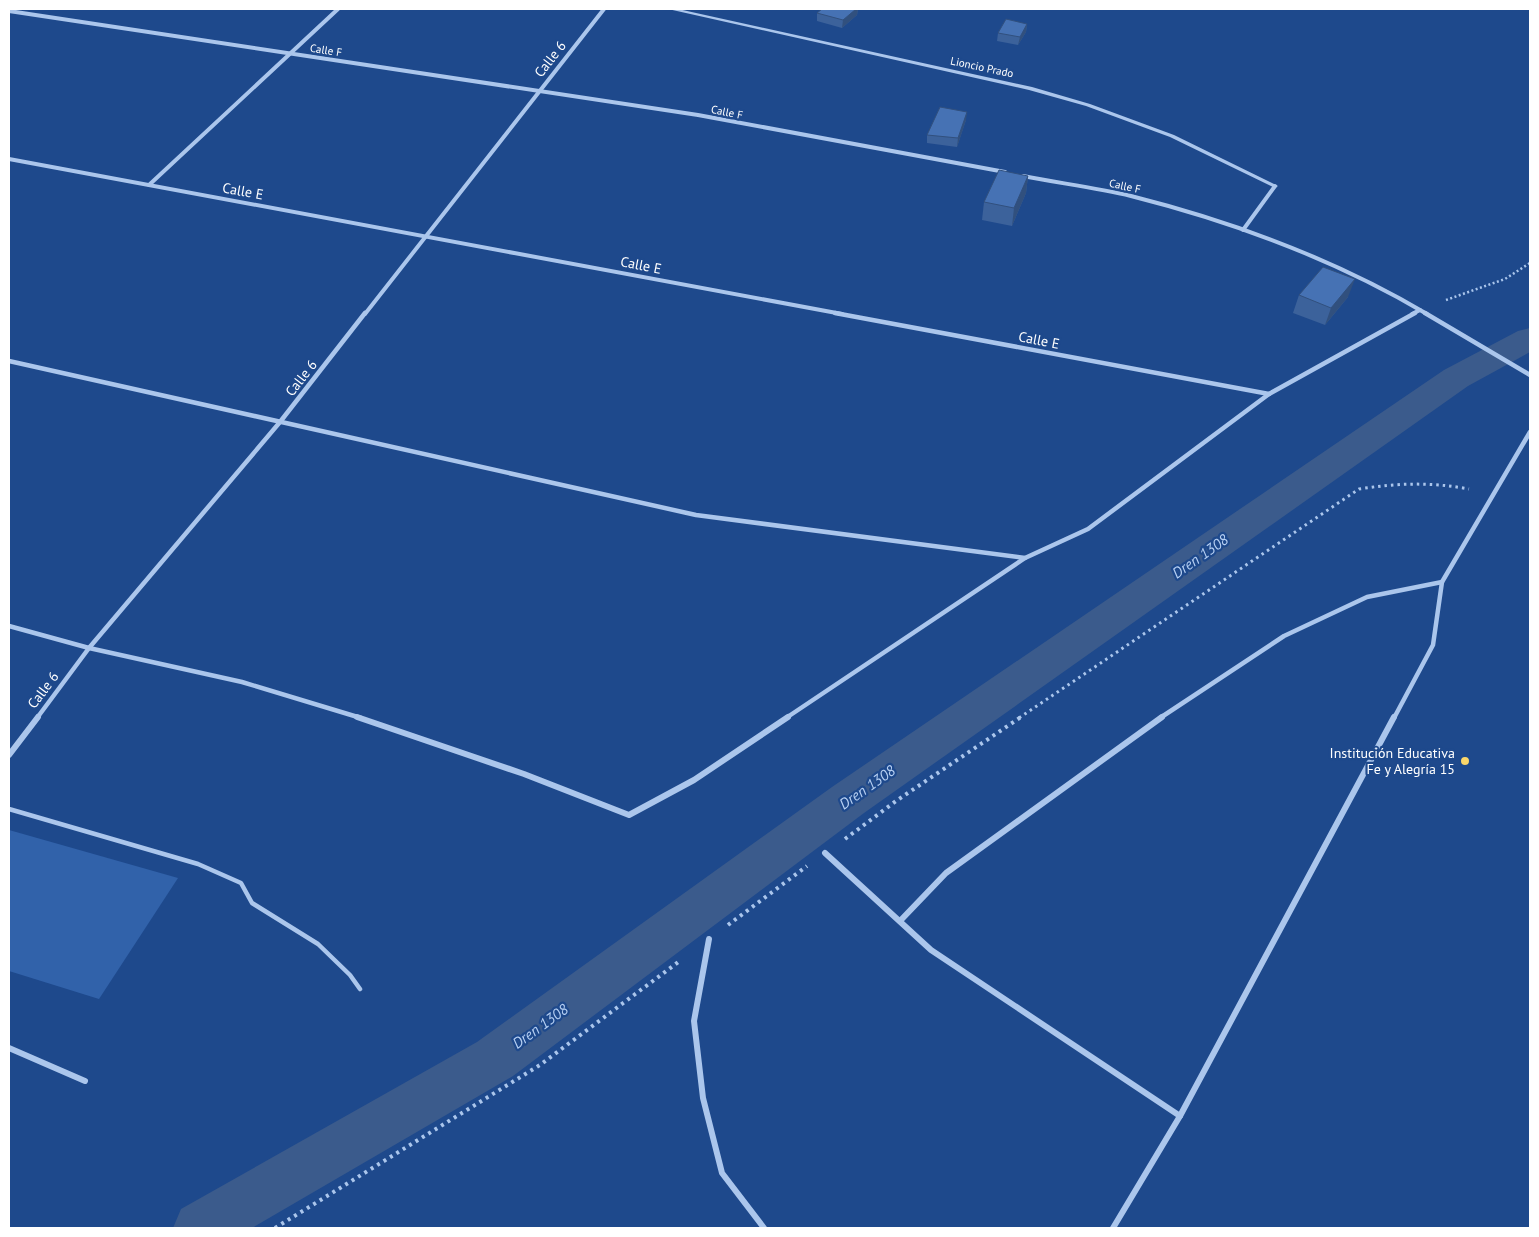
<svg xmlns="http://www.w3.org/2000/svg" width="1539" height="1237" viewBox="0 0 1539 1237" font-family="'PT Sans',sans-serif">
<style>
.green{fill:#3162aa}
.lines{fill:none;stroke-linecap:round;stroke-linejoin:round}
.canal{fill:#3b5b8c;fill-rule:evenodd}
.path-far2{stroke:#abc6ec;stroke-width:2.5;stroke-dasharray:2 2.5;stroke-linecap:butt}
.path-far1{stroke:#abc6ec;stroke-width:3;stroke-dasharray:2.5 4;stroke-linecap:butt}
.path{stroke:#abc6ec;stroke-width:4;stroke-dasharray:3 4.5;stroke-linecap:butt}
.service{stroke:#abc6ec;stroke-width:4.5}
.minor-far2{stroke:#abc6ec;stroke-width:4}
.minor-far1{stroke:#abc6ec;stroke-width:4.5}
.minor{stroke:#abc6ec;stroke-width:6}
.tertiary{fill:#abc6ec;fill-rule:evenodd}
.wall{fill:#3c629b}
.shaded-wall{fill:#31507e}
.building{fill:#4672b4;stroke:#31507e}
.poi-dot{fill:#fbd76a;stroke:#1e498c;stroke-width:2}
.labels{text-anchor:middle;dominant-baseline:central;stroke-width:4.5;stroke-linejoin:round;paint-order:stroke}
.far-street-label{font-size:11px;fill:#fff;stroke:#1e498c}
.street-label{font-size:14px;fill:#fff;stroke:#1e498c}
.poi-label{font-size:14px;fill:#fff;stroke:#1e498c;text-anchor:end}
.water-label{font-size:15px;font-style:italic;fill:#b7d0f3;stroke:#1e498c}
</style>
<rect width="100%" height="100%" fill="#1e498c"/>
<polygon class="green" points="9,830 178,878 99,999 9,971"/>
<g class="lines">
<polygon class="canal" points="1530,328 1530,352 1468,386 864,813 513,1076 252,1228 173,1228 181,1209 477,1042 832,787 1444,370 1518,331"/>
<polyline class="path-far2" points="1446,300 1505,279 1530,263"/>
<path class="path-far1" d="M1019,718L1359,489C1398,483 1430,482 1469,489"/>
<g class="path">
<polyline points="845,839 896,801 1021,717"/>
<polyline points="728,925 807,866"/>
<polyline points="275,1228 540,1065 681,960"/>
</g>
<polyline class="service" points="9,809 198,864 241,883 252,903 318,944 350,975 360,989"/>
<g class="minor-far2">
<polyline points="9,11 698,115 1005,172"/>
<polyline points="9,159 842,314"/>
<path d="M1023,176C1059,183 1096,188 1131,196C1234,222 1336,260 1427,314"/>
<polyline points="149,185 338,9"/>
<polyline points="1243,230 1275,186"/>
<polyline points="365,314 604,9"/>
<polyline points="1412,314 1420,310"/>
</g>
<g class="minor-far1">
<polyline points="835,313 1269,394"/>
<polyline points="1425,313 1530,375"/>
<polyline points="9,361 696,515 1025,558"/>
<polyline points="9,626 89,648 242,682 361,718"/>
<polyline points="37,718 89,648 280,422 365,313"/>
<polyline points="786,718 1025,558 1088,529 1269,394 1415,313"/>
<polyline points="1160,718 1284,636 1367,597 1442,582"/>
<polyline points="1394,718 1433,645 1442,582 1530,432"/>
</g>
<g class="minor">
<polyline points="357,717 524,774 629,815 694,780 788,717"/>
<polyline points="9,755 38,717"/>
<polyline points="825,853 931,950 1180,1116"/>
<polyline points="900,921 946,873 1162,717"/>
<polyline points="709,939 694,1021 703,1098 722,1173 764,1228"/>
<polyline points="9,1048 85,1081"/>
<polyline points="1113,1228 1180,1116 1394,717"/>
</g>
<polygon class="tertiary" points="668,9 678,9 1032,87 1090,104 1174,135 1278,186 1275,188 1273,187 1170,137 1086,106 1029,90"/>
</g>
<g class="wall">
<polygon points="822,9 858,9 857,15 842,28 817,21 817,13"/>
<polygon points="1027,24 1026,32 1018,45 997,41 998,33"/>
<polygon points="966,120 957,147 927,143 927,135"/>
<polygon points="1028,176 1026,193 1012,226 982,220 984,202"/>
<polygon points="1299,295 1348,297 1325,325 1293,313"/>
</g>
<g class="shaded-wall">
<polygon points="856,9 858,9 857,15 842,28 843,20"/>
<polygon points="1027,24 1026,32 1018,45 1020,37"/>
<polygon points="967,112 966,120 957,147 958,138"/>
<polygon points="1028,176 1026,193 1012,226 1014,208"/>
<polygon points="1355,279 1348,297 1325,325 1331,308"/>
</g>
<g class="building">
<polygon points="822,9 856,9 843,20 817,13"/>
<polygon points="1006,19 1027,24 1020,37 998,33"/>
<polygon points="940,107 967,112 958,138 927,135"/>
<polygon points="999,170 1028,176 1014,208 984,202"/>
<polygon points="1323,267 1355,279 1331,308 1299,295"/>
</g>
<circle class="poi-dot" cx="1465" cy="761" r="5"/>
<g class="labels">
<g class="far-street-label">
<text transform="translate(326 50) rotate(9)">Calle F</text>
<text transform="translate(982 67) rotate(12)">Lioncio Prado</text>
<text transform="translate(727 112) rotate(11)">Calle F</text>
<text transform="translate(1125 186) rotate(12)">Calle F</text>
</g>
<g class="street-label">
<text transform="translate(550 59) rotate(-52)">Calle 6</text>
<text transform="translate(243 191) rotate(10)">Calle E</text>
<text transform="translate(641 265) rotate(11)">Calle E</text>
<text transform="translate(1039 340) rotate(11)">Calle E</text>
<text transform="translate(301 378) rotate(-52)">Calle 6</text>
<text transform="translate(43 690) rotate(-53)">Calle 6</text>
</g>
<g class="poi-label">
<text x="1455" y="753">Institución Educativa<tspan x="1455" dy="16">Fe y Alegría 15</tspan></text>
</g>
<g class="water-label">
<text transform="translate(1200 556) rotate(-35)">Dren 1308</text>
<text transform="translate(867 787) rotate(-35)">Dren 1308</text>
<text transform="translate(540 1026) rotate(-36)">Dren 1308</text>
</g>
</g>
<rect width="1539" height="1237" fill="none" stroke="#ffffff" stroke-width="20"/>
</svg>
